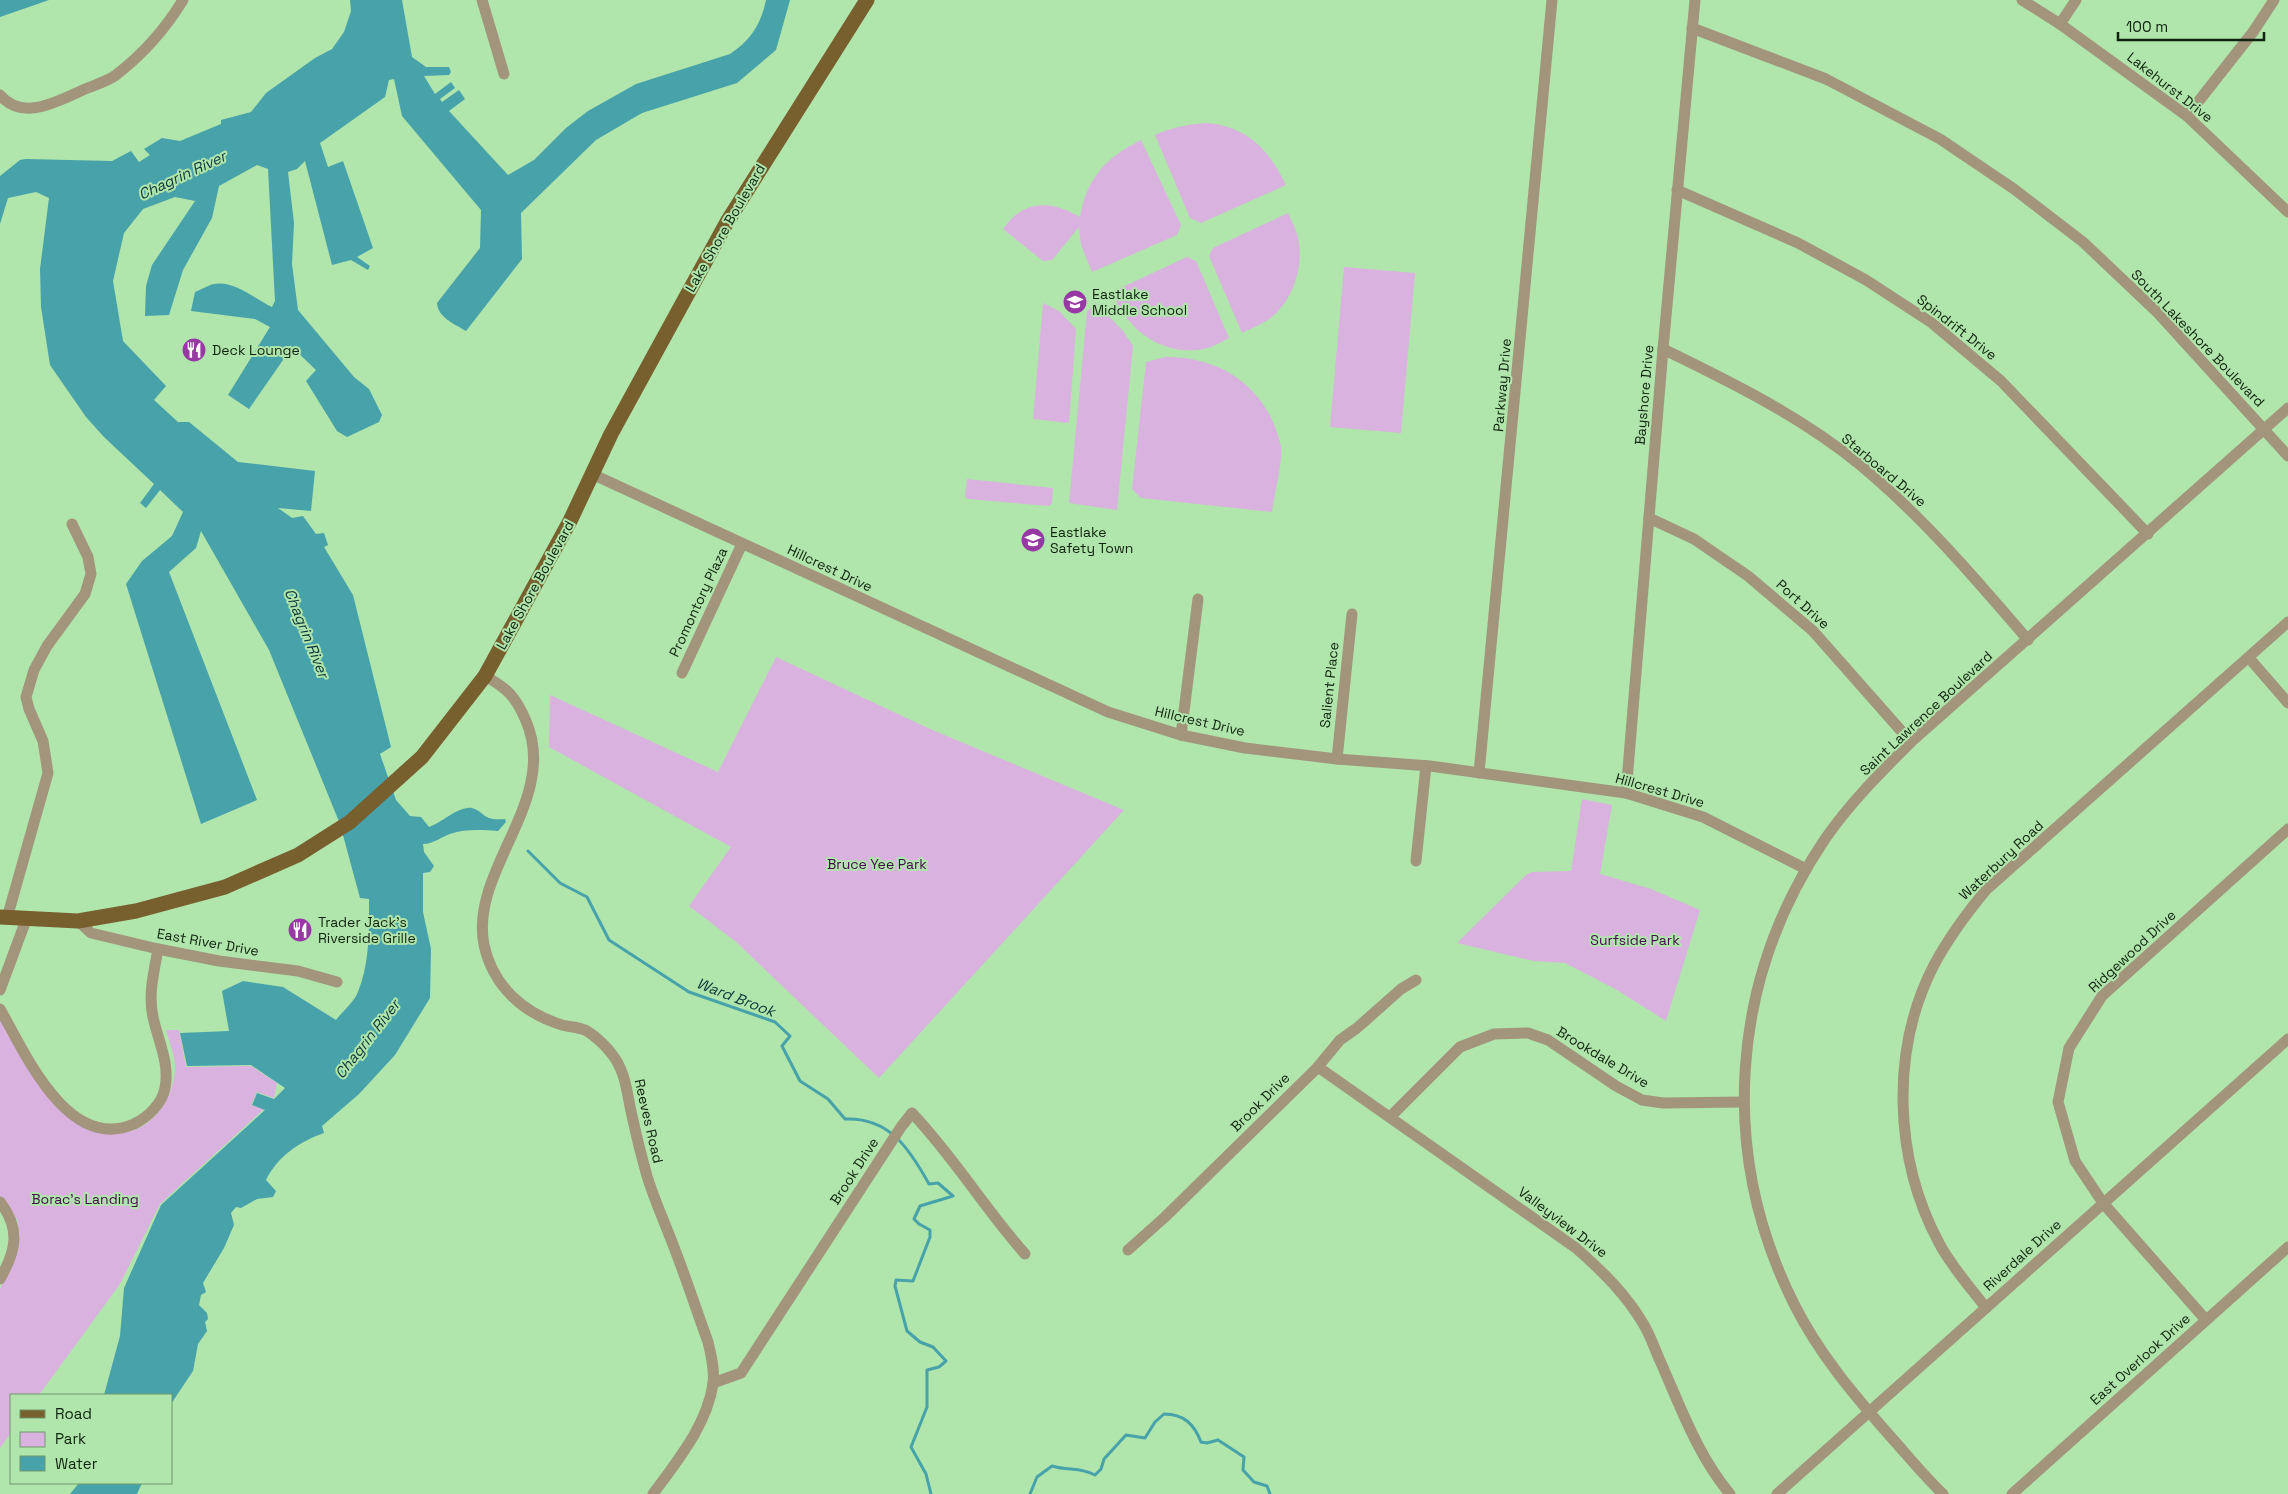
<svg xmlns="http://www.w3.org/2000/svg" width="2288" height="1494" viewBox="0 0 2288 1494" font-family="'Space Grotesk',sans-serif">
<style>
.green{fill:#dab2df}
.water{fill:#47a2aa}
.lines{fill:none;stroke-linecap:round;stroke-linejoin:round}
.stream{stroke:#47a2aa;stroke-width:3}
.minor{stroke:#a2957c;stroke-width:11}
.major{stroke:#775f2e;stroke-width:15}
.labels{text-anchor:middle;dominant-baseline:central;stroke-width:4;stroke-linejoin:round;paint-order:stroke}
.street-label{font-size:14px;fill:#0f230e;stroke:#b0e5ac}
.poi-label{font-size:14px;fill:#0f230e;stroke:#b0e5ac;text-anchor:start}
.park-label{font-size:14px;fill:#430b4a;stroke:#b0e5ac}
.water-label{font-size:15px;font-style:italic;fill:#0b373b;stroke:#b0e5ac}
</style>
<rect width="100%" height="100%" fill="#b0e5ac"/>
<g class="green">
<path d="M1207,123C1248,127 1269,150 1286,185L1201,223L1190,218L1155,135C1173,127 1188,124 1207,123Z"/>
<path d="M1141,140L1181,225L1177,235L1092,272L1081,245L1079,227L1052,260L1043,261L1003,229C1024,199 1051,200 1080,217C1087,177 1106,158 1141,140Z"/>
<path d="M1288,213C1291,220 1295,227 1297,234C1305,262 1295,297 1273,316C1264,324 1252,328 1242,333L1209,256L1213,248Z"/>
<path d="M1187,257L1196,261L1229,338C1221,342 1213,347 1204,349C1162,357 1126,329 1112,292Z"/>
<polygon points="1344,267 1415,273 1401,433 1330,427"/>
<polygon points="1095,302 1123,331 1133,346 1117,510 1069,503 1087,312"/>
<polygon points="1043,303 1059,311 1076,329 1069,423 1033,419"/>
<path d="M1165,357C1222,356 1269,389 1281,447C1283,460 1274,497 1272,512L1141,498L1132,489L1146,362Z"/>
<polygon points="967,479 1053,488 1052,503 1049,506 968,499 965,497"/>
<polygon points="776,657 930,729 1124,810 879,1078 735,941 689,906 731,847 549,747 550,695 718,772"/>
<polygon points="1582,799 1612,805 1600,874 1651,889 1700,910 1666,1021 1617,990 1565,963 1534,961 1457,943 1526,875 1532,872 1571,871"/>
<path d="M0,1021L5,1023C12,1036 41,1092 50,1098C59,1105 105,1131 114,1132C149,1137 175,1098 175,1067C175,1055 169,1041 166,1030H179L186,1067L251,1066L277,1083L274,1098L257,1092L251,1105L264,1109L160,1204L120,1284L39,1395H11V1433L0,1448V1289L16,1252L19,1233L17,1219L0,1196Z"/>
</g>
<g class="water">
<polygon points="0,0 49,0 0,17"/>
<path d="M350,0H402L412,57L426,67H449L451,72L449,75L424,76L435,94L451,82L455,88L440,99L442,102L459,90L465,99L449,111L508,175L534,160L566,128L588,111L636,84L730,54C751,40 761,24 766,0H790L776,50L737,83L642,113L596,140L521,213L522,259L466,331C455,324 438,318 437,303L480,248L481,210L402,116L394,79L389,80L385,97L320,143L328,167L343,161L373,248L357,257L370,266L368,270L351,260L332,265L305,161L297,169L288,172L294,223L292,264L298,310L354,377L369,389L382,415L379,422L347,437L337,431L306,381L316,370L292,347L249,409L228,395L270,327L255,319L191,311L195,292C201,290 208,285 214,284C234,280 255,299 272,307L275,301L268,169L257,165L219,186L212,218L183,270L169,315L145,316L146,286L152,265L195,201L175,197L143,209L124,233L113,281L123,341L166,386L154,400L178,422H189L238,462L315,471L311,511L278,508L292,518L303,516L316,534L324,533L328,545L324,547L353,595L391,747L380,754L396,800L410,816L421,817L429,827C442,823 458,806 472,808C480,810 483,816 489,818C494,820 500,819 505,819L506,822L498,831C482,830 468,829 453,833C442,836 434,844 423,844L424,852L434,866L430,872L423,873V912L431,949L430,998L395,1055L359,1094L322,1126L324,1133C299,1142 278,1156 266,1180L276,1191L273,1197L257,1199L241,1208L236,1207L231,1213L234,1225L224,1248L203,1283L206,1292L201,1295L199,1305L207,1313L208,1319L205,1322L207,1331L198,1344L193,1371L171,1404V1395H104L120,1336L124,1288L161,1205L265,1110L252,1105L257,1093L274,1099L285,1088L251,1065L187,1066L180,1033L229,1031L222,991L243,981L283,987L336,1020C343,1011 354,1002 358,992C370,962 369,930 369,899L360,898L340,824L269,650L201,531L196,548L169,572L257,800L201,824L126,584L142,561L172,536L183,512L160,490L146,508L140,503L154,484L104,437L86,417L50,365L41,307L40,269L49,198L36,192L8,198L0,224V176L20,160L26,159L112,161L131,151L139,162L150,155L144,149L162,138L180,141L221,124V120L251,112L266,93L315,58L332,49L344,32L351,11Z"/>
<polygon points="79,1483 142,1483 137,1494 70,1494"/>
</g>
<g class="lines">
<g class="stream">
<path d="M528,851L560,883L587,897L609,940L689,992L775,1022L790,1036L782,1046L800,1081L828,1099L845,1119C889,1117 909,1148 929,1184L938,1183L953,1196L920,1206L914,1219L919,1224L930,1230V1237L913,1281L896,1280L895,1286L907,1331L920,1342L933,1347L946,1361L939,1367L927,1370V1407L911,1447L926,1474L931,1494"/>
<path d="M1030,1494L1037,1477L1052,1466C1068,1471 1080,1467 1095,1475L1101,1469L1104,1459L1126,1435L1145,1438L1155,1422L1164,1414C1184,1414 1194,1424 1201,1442L1207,1443L1218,1440L1244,1457L1243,1470L1254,1482L1267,1486L1270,1494"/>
</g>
<g class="minor">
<polyline points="482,0 504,74"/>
<polyline points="2022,0 2060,24 2187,116 2288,212"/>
<polyline points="2060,24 2076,0"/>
<polyline points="1692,28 1826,79 1940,139 2014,189 2083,242 2158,313 2288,456"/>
<path d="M0,95C23,122 58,101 85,89C95,85 108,81 116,75C142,55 166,28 183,0"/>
<polyline points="2187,116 2253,32 2274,0"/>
<polyline points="1677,190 1798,243 1866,280 1932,323 2001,381 2148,534"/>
<path d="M1663,349C1731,382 1800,416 1859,464C1922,516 1975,578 2028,640"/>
<polyline points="592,474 1108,712 1181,735 1245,748 1337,759 1430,766 1626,793 1703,817 1806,869"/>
<polyline points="1649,518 1694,539 1748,576 1813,631 1911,742"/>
<polyline points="2249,658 2288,703"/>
<polyline points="682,673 742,544"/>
<path d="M485,676C507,688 516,697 526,721C560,800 469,870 484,945C493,986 523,1013 562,1025C570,1027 578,1027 585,1030C593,1034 606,1046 611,1053C627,1072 627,1097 633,1120C637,1139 642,1158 647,1176C654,1199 664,1221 672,1242C685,1275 696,1309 708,1342C711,1355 715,1370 713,1384C707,1425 677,1461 653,1494"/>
<polyline points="1181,735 1198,599"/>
<polyline points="1337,759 1352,614"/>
<polyline points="1479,773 1552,0"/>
<polyline points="1626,793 1663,349 1695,0"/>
<polyline points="1416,861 1426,766"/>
<polyline points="7,918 48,773 43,741 29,709 26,697 34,670 47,646 85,594 91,574 88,557 72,524"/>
<polyline points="78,921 91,933 158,949 219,961 298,971 337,982"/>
<polyline points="0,990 26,920"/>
<path d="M0,1009C25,1053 68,1153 134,1124C148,1117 162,1104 165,1088C170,1063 158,1041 153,1017C148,994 154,972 158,949"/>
<path d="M1318,1067L1576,1248C1602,1271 1626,1294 1644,1325C1651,1337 1655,1350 1661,1363C1681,1408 1698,1456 1730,1494"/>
<polyline points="1390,1117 1460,1047 1494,1034 1528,1033 1548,1040 1616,1086 1642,1100 1663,1103 1743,1102"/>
<path d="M0,1202C21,1229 16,1251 0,1279"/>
<polyline points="1128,1250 1165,1217 1316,1069 1340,1040 1357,1028 1401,989 1416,980"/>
<path d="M1986,1308C1970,1287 1951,1266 1939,1243C1894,1159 1890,1050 1934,965C1949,937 1966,914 1986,890L2288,622"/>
<polyline points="2206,1320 2103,1203 2075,1161 2058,1102 2069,1048 2102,996 2288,829"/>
<path d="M713,1383L741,1373L901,1127L912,1113C954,1157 985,1209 1025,1254"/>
<polyline points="1777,1494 2288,1039"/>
<path d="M1943,1494C1924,1476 1908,1456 1890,1436C1854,1395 1819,1354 1794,1304C1718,1152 1730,980 1825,839C1850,803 1880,773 1911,742L2288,408"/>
<polyline points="2012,1494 2288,1247"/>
</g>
<polyline class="major" points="0,917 78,921 136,911 225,887 298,855 350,822 422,757 485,676 570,521 611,434 727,222 867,0"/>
</g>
<defs>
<symbol id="school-disc" viewBox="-11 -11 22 22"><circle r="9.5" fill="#9639a3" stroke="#b0e5ac"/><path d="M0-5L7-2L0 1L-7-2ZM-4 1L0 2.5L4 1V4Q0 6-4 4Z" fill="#fff"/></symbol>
<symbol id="restaurant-disc" viewBox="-11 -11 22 22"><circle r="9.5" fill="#9639a3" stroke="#b0e5ac"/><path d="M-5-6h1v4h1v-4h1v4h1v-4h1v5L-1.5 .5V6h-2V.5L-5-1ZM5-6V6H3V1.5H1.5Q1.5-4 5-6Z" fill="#fff"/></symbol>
</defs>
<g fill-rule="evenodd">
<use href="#school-disc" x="1061" y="288" width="28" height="28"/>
<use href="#restaurant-disc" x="180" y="336" width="28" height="28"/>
<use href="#school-disc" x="1019" y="526" width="28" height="28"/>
<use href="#restaurant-disc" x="286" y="916" width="28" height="28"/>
</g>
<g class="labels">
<g class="street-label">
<text transform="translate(2170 87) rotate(38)">Lakehurst Drive</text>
<text transform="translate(725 228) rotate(-60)">Lake Shore Boulevard</text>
<text transform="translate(1957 327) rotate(38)">Spindrift Drive</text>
<text transform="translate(2198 338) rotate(46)">South Lakeshore Boulevard</text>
<text transform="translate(1502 385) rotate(-85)">Parkway Drive</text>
<text transform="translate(1644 395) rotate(-85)">Bayshore Drive</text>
<text transform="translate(1884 470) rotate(40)">Starboard Drive</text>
<text transform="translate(830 568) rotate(25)">Hillcrest Drive</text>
<text transform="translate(535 585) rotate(-61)">Lake Shore Boulevard</text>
<text transform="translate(698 602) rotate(-65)">Promontory Plaza</text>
<text transform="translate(1803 604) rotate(42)">Port Drive</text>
<text transform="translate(1329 685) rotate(-84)">Salient Place</text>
<text transform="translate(1926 713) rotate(-43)">Saint Lawrence Boulevard</text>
<text transform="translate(1200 721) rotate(13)">Hillcrest Drive</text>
<text transform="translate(1660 790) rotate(16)">Hillcrest Drive</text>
<text transform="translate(2001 860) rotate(-43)">Waterbury Road</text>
<text transform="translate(208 942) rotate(10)">East River Drive</text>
<text transform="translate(2132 951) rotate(-43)">Ridgewood Drive</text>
<text transform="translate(1603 1057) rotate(31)">Brookdale Drive</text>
<text transform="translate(1260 1102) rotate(-45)">Brook Drive</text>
<text transform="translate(649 1121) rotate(77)">Reeves Road</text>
<text transform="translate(854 1171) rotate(-57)">Brook Drive</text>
<text transform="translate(1563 1222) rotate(37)">Valleyview Drive</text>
<text transform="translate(2022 1255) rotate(-42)">Riverdale Drive</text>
<text transform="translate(2140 1359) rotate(-42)">East Overlook Drive</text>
</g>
<g class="poi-label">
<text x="1092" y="294">Eastlake<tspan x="1092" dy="16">Middle School</tspan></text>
<text x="212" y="350">Deck Lounge</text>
<text x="1050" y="532">Eastlake<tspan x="1050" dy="16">Safety Town</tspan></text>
<text x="318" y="922">Trader Jack's<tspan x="318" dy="16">Riverside Grille</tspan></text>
</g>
<g class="park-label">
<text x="877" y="864">Bruce Yee Park</text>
<text x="1635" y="940">Surfside Park</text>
<text x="85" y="1199">Borac's Landing</text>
</g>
<g class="water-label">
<text transform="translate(182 175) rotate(-25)">Chagrin River</text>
<text transform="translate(307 633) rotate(68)">Chagrin River</text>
<text transform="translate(736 997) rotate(21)">Ward Brook</text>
<text transform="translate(367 1039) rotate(-52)">Chagrin River</text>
</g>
</g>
<rect x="10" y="1394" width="162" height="90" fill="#b0e5ac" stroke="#70976d"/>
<rect x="20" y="1410" width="25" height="8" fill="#775f2e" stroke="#70976d"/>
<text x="55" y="1419" font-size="15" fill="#0f230e">Road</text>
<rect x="20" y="1432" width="25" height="15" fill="#dab2df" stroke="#70976d"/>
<text x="55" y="1444" font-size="15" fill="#0f230e">Park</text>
<rect x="20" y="1456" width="25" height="15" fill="#47a2aa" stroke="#70976d"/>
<text x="55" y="1469" font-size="15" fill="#0f230e">Water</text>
<path d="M2118 32v8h146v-8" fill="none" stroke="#0f230e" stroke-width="2.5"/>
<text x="2126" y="32" font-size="15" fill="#0f230e" stroke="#b0e5ac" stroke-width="4" paint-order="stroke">100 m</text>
</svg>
